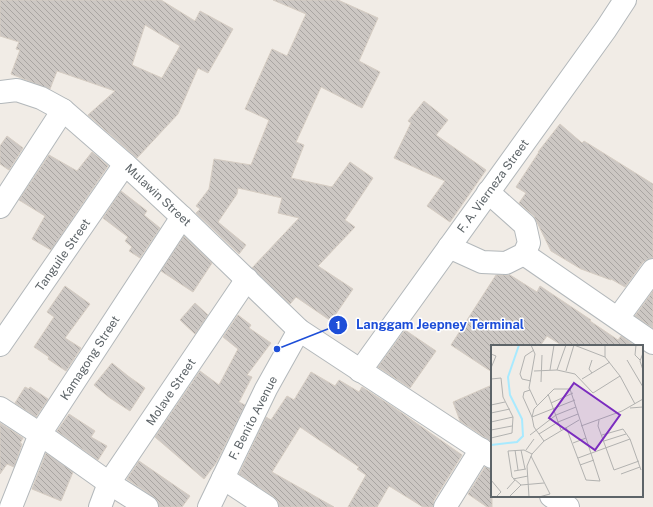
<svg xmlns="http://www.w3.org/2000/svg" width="653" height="507" viewBox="0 0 653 507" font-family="'Public Sans',sans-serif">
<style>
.building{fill:url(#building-back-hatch);stroke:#d6cdc3;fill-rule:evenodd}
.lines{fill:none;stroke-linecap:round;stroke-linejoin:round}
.minor-casing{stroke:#b3b8bb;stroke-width:24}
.minor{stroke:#fff;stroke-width:22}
.labels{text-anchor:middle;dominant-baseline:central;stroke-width:3;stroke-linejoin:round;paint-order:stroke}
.street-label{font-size:12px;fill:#5d6468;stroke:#fff}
.inset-river{fill:none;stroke:#a8eaff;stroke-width:2}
.inset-road{fill:none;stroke:#b2b2b0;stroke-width:1}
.view{fill:#7b2cbf;fill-opacity:0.15;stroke:#7b2cbf;stroke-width:2}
.inset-edge{fill:none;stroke:#5d6468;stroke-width:2}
.leader{fill:none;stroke:#1d4ed8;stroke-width:1.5}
.callout-dot{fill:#1d4ed8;stroke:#fff;stroke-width:1.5}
.mark-label{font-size:12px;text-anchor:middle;font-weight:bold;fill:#fff}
.callout-label{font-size:13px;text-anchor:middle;font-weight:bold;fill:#1d4ed8;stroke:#fff;stroke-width:3;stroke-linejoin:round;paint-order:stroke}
</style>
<defs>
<pattern id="building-back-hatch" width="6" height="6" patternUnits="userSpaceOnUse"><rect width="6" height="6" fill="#ccc7c3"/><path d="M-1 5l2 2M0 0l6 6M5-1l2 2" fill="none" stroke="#a9a5a2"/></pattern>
</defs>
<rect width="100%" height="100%" fill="#f1ece6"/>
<g class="building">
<path d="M0,0H161L195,21L200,11L233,29L208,73L198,68L178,114L137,158L88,115L115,91L57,71L50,89L11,74L20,50L16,49L19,42L0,36ZM145,25L180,46L162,78L132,65Z"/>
<polygon points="273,0 338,0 378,18 359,61 380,72 362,108 321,87 296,142 304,145 291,178 332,187 350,162 373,178 345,220 355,227 318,266 353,289 331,321 296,297 290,304 252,268 299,218 278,213 282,198 238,188 237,194 218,222 246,245 239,254 196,213 200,209 196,206 209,189 214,159 251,165 269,120 245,109 272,49 287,56 306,14"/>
<polygon points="424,101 448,120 436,135 486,170 450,222 427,206 445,181 394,158 411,123 408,121"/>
<polygon points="560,124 582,143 584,141 653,184 653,258 648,259 643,262 625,287 611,279 611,280 581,269 551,251 534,216 519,203 526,193 516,187 539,152 538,152"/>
<polygon points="7,136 23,148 9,170 0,164 0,146"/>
<polygon points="92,152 108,166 51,250 32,239 45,216 19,200 49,155 77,171"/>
<polygon points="121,191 147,211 144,215 160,228 140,258 129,251 132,247 125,241 128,237 103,218"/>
<polygon points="184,236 212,263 193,292 161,271"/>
<polygon points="496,275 510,275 537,292 540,286 591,320 590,321 618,340 621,336 635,346 563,346 547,336 540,346 492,346 492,372 451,345"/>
<polygon points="65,286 90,304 65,338 81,348 66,371 48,359 49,357 34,347 54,317 47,312"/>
<polygon points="653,291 653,328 635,316"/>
<polygon points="195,303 208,315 195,334 180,320"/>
<polygon points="238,315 251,325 249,328 271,343 247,375 252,377 239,402 245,405 216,463 204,479 155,437 200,371 219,385 238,349 223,337"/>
<polygon points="405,330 436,351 410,388 378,367"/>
<polygon points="112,363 128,376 145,388 130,411 110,398 94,385"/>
<polygon points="311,372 335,386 339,380 359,392 362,387 396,409 462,455 434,500 433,507 423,507 389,486 377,507 348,507 366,475 357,469 359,467 300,427 272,472 334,507 279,507 278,501 274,497 239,474 266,417 271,420 287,396 294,400"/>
<polygon points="492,385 492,442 460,421 453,402"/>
<polygon points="25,387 29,389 30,387 48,399 36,417 15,403"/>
<polygon points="69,414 95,431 91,437 107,446 98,460 57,431"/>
<polygon points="0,423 23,438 20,443 22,444 14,467 7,464 0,474"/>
<polygon points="46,453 73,472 61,501 32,489"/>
<polygon points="139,461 190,496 182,507 159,507 158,501 154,497 127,479"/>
<polygon points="485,467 492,469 492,507 487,507 468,494"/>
</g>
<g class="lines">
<defs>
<g id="minor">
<polyline points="0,92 17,90 41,98 63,110 125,164 182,217 299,330 492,457"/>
<polyline points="0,207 63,110"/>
<polyline points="449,247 482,262 506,263 524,254 529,243 525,225 488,192"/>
<polyline points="524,254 653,343"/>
<polyline points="618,318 653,270"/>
<polyline points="0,345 125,164"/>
<polyline points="360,371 606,29 625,0"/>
<polyline points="0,408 40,434 109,483 147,507"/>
<polyline points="223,478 267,507"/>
<polyline points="551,496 568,507"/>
<polyline points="11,507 40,434 182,217"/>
<polyline points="100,507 109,483 247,279"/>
<polyline points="209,507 266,389 299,330"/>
<polyline points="445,507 481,449"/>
</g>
</defs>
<use href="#minor" class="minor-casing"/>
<use href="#minor" class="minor"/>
</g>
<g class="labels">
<g class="street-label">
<text transform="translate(493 186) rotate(-54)">F. A. Vierneza Street</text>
<text transform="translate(158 195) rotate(43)">Mulawin Street</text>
<text transform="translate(63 255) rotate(-55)">Tanguile Street</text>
<text transform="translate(90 358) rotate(-57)">Kamagong Street</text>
<text transform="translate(171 392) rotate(-56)">Molave Street</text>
<text transform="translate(253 418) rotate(-63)">F. Benito Avenue</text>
</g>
</g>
<g transform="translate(491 345)">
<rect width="152" height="152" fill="#f1ece6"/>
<path class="inset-river" d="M0,100L26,97L32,91L31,74L19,50L17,32L28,0"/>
<path class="inset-road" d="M40,0L44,9L38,43L46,60M114,0V12L129,31M145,0L144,10L149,15M152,8L149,16L152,25M0,9L5,11L0,23M136,15L152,42M59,25L63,0M66,25L75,0M43,26L66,25L84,29L102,48L129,31L144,59M75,26L83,0L114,12M101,28L98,24L101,15M0,34L10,33L12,52L22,72L21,88L0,93M91,34L119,17M40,36L31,34L29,29L34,11L43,5M50,37L51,10M39,45L33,47L32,52L41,72L84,55M57,49L70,85M60,58L82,48M0,60L14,57M139,63L152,62M0,68L19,64M108,75L107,81L123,125L148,116M0,77L22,72M90,81L131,66L152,54M0,85L21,81M48,89L67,77L87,69M39,90L65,70L85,62M111,90L132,84L139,94L150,125M53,96L43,82L41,72L43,64L63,44H79L109,136L95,135L75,82M113,96L135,89M82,98L95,93M24,105L27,125M30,105L34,124M35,105L43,94M41,109L33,105L17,106L21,132L30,140L53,138M40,111L59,149L48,152M87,113L139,94M89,120L103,115M23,126L35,124M130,129L149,122M22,134L37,131M0,135L10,147L5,152M16,144L24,135M18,152L30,140M38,152L36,121L41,109L53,96L88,75"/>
<path class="view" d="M83,38L129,70L104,105L58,73Z"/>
<rect width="152" height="152" class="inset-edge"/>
</g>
<path class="leader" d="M277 349L338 325"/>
<g class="callout-dot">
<circle cx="277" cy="349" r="4"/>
<circle cx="338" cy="325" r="10"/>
</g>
<g class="mark-label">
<text x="338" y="329">1</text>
</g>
<g class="callout-label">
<text x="440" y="329">Langgam Jeepney Terminal</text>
</g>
</svg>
